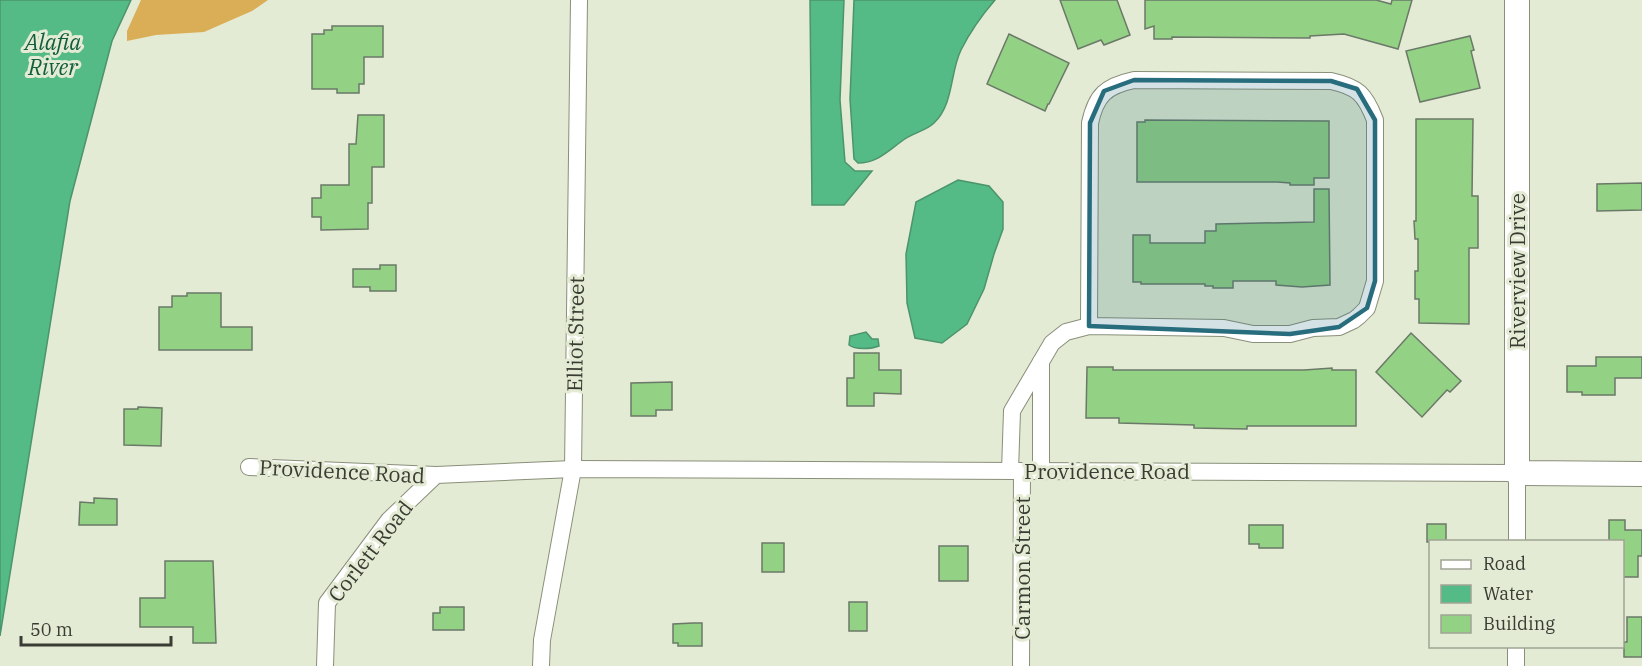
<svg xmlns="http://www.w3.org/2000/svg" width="1642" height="666" viewBox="0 0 1642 666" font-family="'IBM Plex Serif',serif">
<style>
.green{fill:#daae56}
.water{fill:#54ba86;stroke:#4c946d;stroke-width:1.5}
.building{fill:#93d185;stroke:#6b7968;stroke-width:1.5}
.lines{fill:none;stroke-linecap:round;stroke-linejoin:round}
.street-casing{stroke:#898f7a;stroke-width:18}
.secondary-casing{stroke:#898f7a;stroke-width:26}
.street{stroke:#fff;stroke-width:16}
.secondary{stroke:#fff;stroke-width:24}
.marked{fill:#286d7d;fill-opacity:0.2;stroke:#286d7d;stroke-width:4.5;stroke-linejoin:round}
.labels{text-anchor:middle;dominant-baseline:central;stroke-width:6;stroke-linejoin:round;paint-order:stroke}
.street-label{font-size:21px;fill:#393c33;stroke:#e4ebd4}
.water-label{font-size:22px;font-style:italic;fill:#115e3d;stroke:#e4ebd4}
</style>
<rect width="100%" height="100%" fill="#e4ebd4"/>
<polygon class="green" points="141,0 268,0 252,11 204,32 156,35 127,41 127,31"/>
<g class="water">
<polygon points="0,0 131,0 112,41 70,201 0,636"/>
<polygon points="810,0 844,0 840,100 845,162 855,171 872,171 844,205 812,205"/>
<path d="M854,0H995C982,15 970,32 961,50C950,72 954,104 934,123C926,131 912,133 902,141C888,151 877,163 858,163L854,159L850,99Z"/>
<polygon points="958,180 989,186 1003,202 1003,229 994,254 984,289 967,324 942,343 915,338 907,303 906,254 916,202"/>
<path d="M866,332L872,339H878L879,346C872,349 855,350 849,345L850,336Z"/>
</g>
<g class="building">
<polygon points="1060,0 1117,0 1130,35 1104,45 1101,40 1078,49"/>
<polygon points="1145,0 1376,0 1391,4 1392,0 1412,0 1398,49 1344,34 1310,36 1310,38 1172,37 1172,39 1154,39 1154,26 1145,29"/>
<polygon points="332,26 383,26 383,57 364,57 364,84 359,84 359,93 337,93 337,89 312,89 312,34 324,34 324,30 332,30"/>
<polygon points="1009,34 1069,63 1049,104 1048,104 1045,111 987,84"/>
<polygon points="1470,36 1474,50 1471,51 1480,88 1420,102 1406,51"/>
<polygon points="358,115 384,115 384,167 372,167 372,203 368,203 368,229 321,230 321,217 312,217 312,198 321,198 321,185 349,185 349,144 356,144"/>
<polygon points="1416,119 1473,119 1472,196 1478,196 1478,248 1469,248 1469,324 1419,323 1419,299 1415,299 1415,271 1418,271 1418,239 1415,239 1414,221 1416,221"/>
<polygon points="1145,120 1329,121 1329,178 1314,178 1314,185 1290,185 1290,183 1277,182 1137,182 1137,122 1145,122"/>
<polygon points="1642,183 1642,210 1597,211 1597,184"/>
<polygon points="1314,189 1329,189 1330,285 1302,287 1276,285 1276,281 1233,281 1233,288 1213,288 1213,286 1205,286 1205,284 1141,284 1141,282 1133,282 1133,235 1150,235 1150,243 1205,243 1205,231 1216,231 1216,224 1314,222"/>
<polygon points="380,265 396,265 396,291 370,291 370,287 353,287 353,269 380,269"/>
<polygon points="187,293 221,293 221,327 252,327 252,350 159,350 159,307 172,307 172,296 187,296"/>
<polygon points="1411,333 1461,381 1450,392 1447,390 1422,417 1376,372"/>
<polygon points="854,353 879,353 879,370 901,370 901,394 874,393 874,406 847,406 847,378 854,378"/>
<polygon points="1596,357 1642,357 1642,378 1615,378 1615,395 1582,395 1582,392 1567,392 1567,366 1596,366"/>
<polygon points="1087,367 1113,367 1113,370 1304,370 1332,368 1332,370 1356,370 1356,426 1247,426 1247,429 1194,428 1194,425 1119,423 1119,418 1086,418"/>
<polygon points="672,382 672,410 656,410 656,416 631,416 631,383"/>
<polygon points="138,407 162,408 161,446 124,445 124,409 138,409"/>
<polygon points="94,498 117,499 117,525 79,525 80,502 94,503"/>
<polygon points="1609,520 1625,520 1625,530 1642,530 1642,556 1638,556 1638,577 1623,577 1623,542 1609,542"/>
<rect x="1427" y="524" width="19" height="18"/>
<polygon points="1249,525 1283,525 1283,548 1259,548 1259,544 1249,544"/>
<rect x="762" y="543" width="22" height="29"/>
<rect x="939" y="546" width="29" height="35"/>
<polygon points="165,561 213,561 216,643 193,643 193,627 140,627 140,598 165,598"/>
<rect x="849" y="602" width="18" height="29"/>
<polygon points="440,607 464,607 464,630 433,630 433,613 440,613"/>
<polygon points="1627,617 1642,617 1642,657 1624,657 1624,642 1627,642"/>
<polygon points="693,623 702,623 702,646 678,646 678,643 673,643 673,624"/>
</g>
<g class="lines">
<defs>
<g id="street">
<polyline points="249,467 436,475"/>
<path d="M1010,471L1012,411L1052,343L1066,332L1089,326L1224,328L1253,334H1290L1313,328L1339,327L1354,320L1359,316L1367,308L1375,281V120C1365,94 1358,87 1331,81L1134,80C1106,86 1096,95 1090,123L1089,326"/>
<polyline points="1041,471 1041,362"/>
<polyline points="325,666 327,603 389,520 436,475 573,469 1517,473 1517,542"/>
<polyline points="541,666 542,640 573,469 579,0"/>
<polyline points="1021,666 1022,471"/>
<polyline points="1516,666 1516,646"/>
</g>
<polyline id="secondary" points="1517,0 1517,473 1642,474"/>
</defs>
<use href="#street" class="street-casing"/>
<use href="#secondary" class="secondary-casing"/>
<use href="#street" class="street"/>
<use href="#secondary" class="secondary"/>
</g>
<path class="marked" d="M1134,80L1331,81L1357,89L1375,120V281L1367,308L1339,327L1290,334L1089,326L1090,123L1104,91Z"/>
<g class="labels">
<g class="street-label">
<text transform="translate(1517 271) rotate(-90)">Riverview Drive</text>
<text transform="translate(575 334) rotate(-89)">Elliot Street</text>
<text transform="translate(342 471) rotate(3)">Providence Road</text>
<text x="1107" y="471">Providence Road</text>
<text transform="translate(370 551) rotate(-52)">Corlett Road</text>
<text transform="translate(1022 568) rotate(-90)">Carmon Street</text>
</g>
<g class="water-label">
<text x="53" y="41">Alafia<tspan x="53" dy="25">River</tspan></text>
</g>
</g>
<rect x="1429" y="540" width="195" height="108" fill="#e4ebd4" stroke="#a0a594" stroke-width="1.5"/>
<rect x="1441" y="560" width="30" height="9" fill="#ffffff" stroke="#a0a594" stroke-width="1.5"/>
<text x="1483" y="570" font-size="18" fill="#393c33">Road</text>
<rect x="1441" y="585" width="30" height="18" fill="#54ba86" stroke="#a0a594" stroke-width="1.5"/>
<text x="1483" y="600" font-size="18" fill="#393c33">Water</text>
<rect x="1441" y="615" width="30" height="18" fill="#93d185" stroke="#a0a594" stroke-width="1.5"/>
<text x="1483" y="630" font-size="18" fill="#393c33">Building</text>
<path d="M21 636v9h150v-9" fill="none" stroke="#393c33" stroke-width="3"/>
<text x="30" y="636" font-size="18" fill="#393c33" stroke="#e4ebd4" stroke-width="4.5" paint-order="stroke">50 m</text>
</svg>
